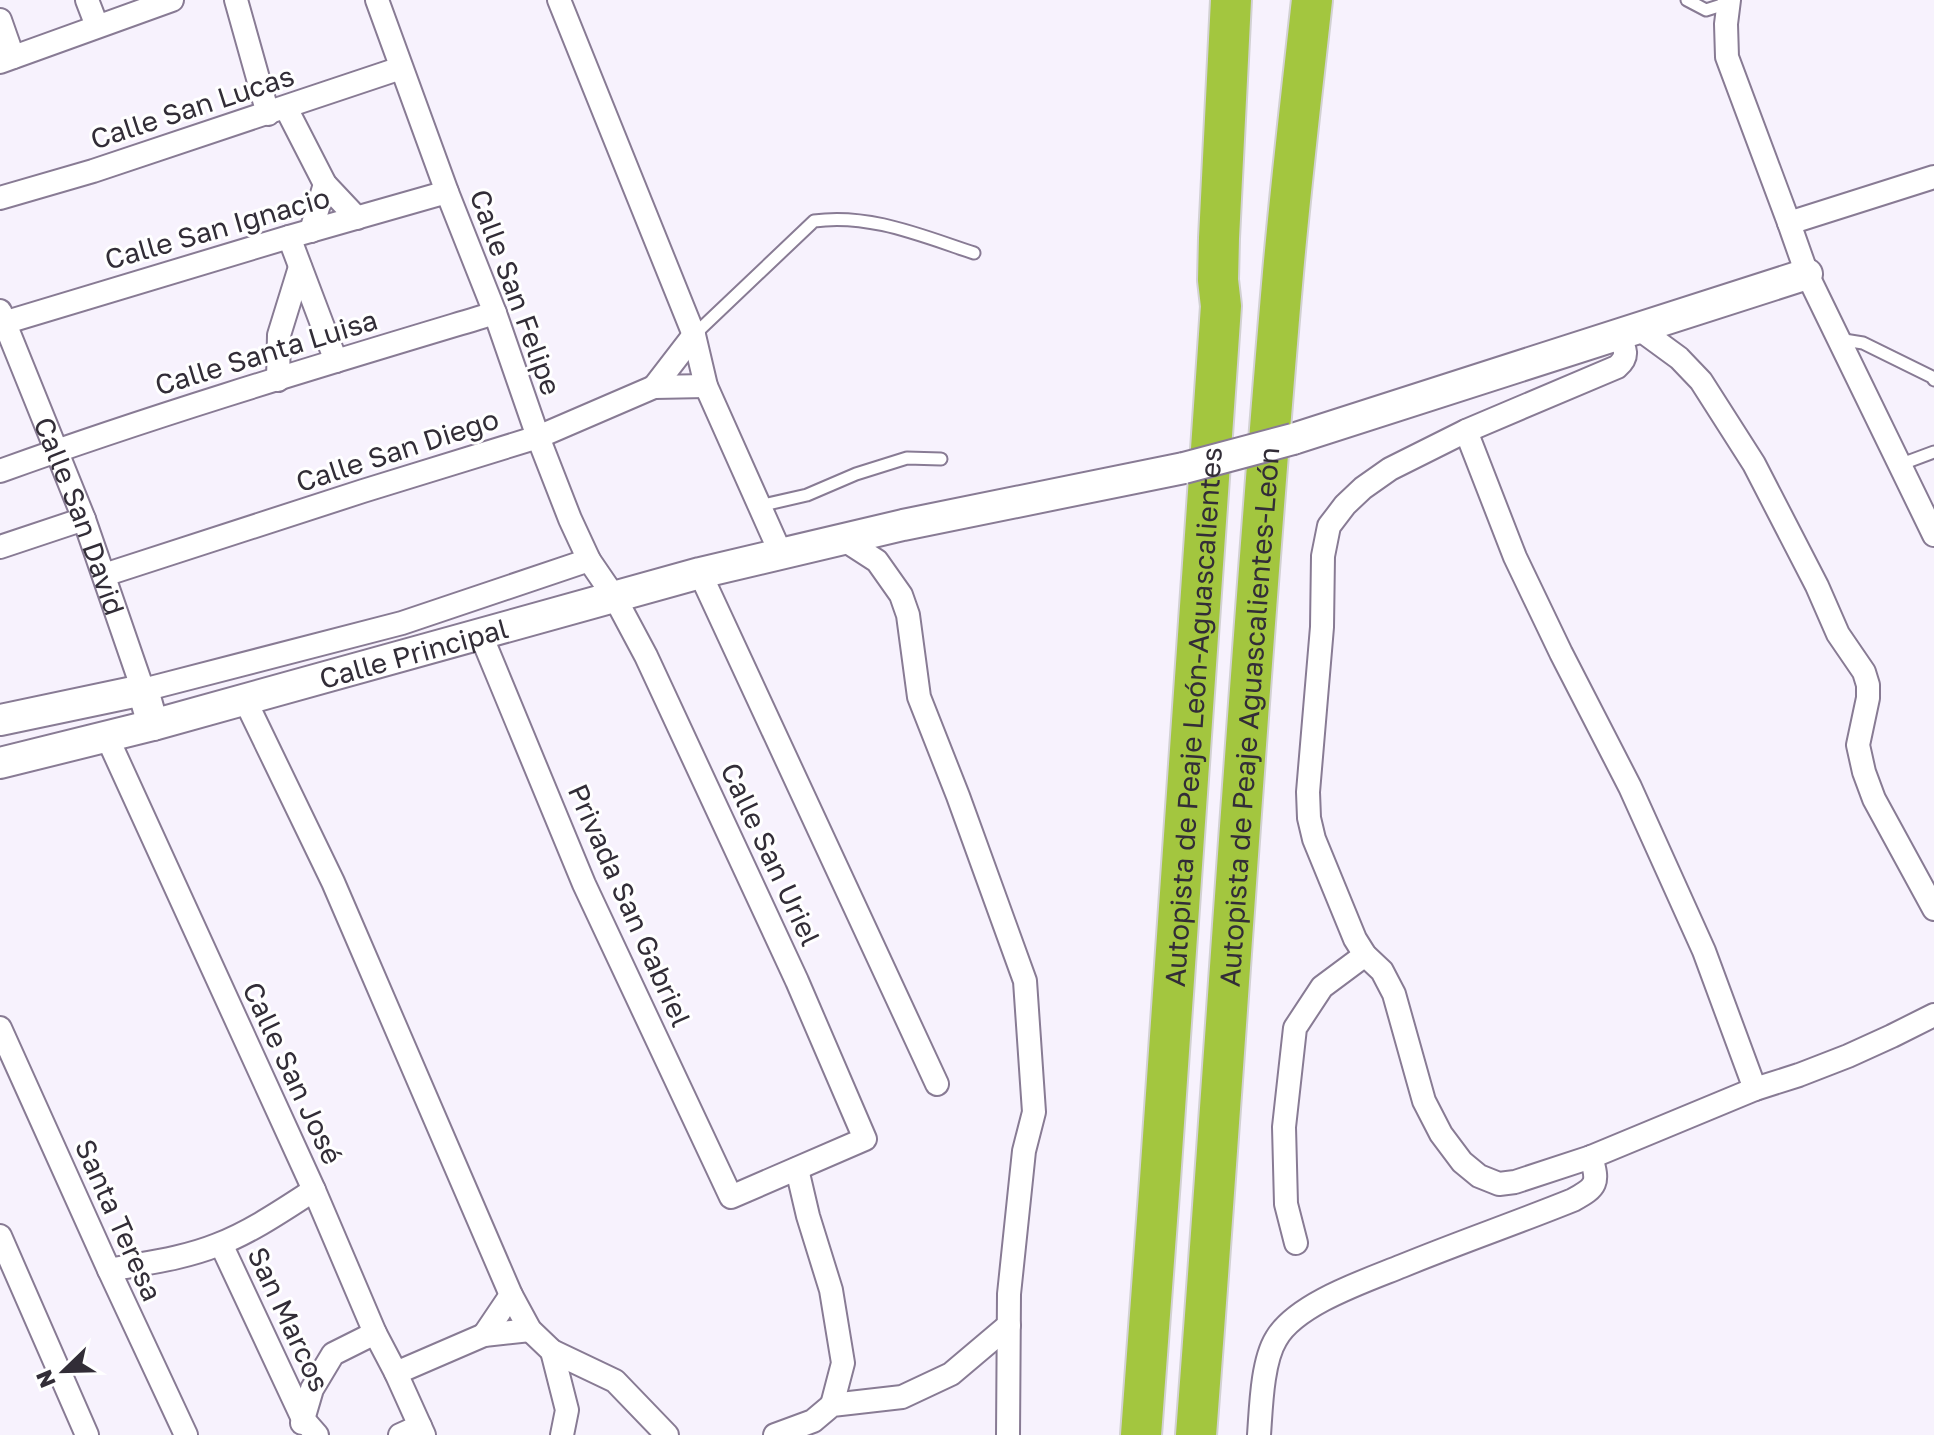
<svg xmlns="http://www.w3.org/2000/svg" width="1934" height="1435" viewBox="0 0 1934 1435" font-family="'Golos Text',sans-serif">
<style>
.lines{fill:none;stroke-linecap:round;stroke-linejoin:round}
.lane-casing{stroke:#887b94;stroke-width:15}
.street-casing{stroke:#887b94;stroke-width:26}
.secondary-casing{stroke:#887b94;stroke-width:34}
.highway-casing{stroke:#d2d1d3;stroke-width:44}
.lane{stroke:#fff;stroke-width:11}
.street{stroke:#fff;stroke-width:22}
.secondary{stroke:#fff;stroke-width:30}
.highway{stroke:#a3c63f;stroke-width:40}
.secondary-bridge-casing{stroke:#887b94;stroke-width:34;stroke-linecap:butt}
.secondary-bridge{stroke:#fff;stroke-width:30}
.labels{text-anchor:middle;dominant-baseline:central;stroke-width:6;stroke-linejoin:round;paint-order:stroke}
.street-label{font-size:28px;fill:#322d37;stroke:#fff}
</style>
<rect width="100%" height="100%" fill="#f7f2fd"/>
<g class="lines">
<defs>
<g id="lane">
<polyline points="1687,0 1706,10 1728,3"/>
<path d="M694,335L814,221C869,213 922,236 974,253"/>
<polyline points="1838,339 1863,343 1932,377 1934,380"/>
<polyline points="1899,465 1934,452"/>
<polyline points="759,506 807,495 856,474 907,458 941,459"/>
</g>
<g id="street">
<polyline points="87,0 97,26"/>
<polyline points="236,0 268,114"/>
<polyline points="377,0 447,192 495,313 538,437 570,519 589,560 615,598 646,656 797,981 865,1139 731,1197 584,884 481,635"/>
<polyline points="559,0 694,335 706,386 781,554"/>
<polyline points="1729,0 1726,24 1727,57 1789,223 1807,274 1934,535"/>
<polyline points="0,20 13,57"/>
<polyline points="0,62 172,0"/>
<polyline points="286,108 325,184 357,218"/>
<polyline points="0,198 93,171 401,68"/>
<polyline points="1789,223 1934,177"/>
<polyline points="311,231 325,184"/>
<polyline points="289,237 336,361"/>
<path id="s1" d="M0,311L84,519L143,690L402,623L589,560"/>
<polyline points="0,324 289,237 447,192"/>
<polyline points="1638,328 1679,358 1701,381 1754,464 1817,586 1838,634 1864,672 1868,685 1868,698 1858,745 1864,772 1874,799 1934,909"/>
<path d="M1618,335C1625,348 1630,356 1617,367L1466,431L1390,469L1363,488L1345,505L1329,526L1323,556L1322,627L1308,792L1309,818L1314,839L1355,939L1365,955L1382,971L1394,994L1424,1101L1441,1134L1462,1162L1479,1176L1499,1184L1515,1182L1591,1157L1755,1089L1799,1075L1848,1056L1892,1036L1934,1015"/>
<polyline points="278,380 279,335 300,267"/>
<polyline points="654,387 694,335"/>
<polyline points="1466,431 1515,557 1561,653 1630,787 1704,951 1755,1089"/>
<path d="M0,471C163,412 329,363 495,313"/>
<polyline points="843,539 877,561 901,595 908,615 919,697 958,796 1025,981 1034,1112 1024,1151 1009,1294 1008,1435"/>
<polyline points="0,547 84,519"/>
<polyline points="700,573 937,1084"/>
<polyline points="104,575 363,491 538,437 654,387 706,386"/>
<polyline points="245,700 333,882 511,1295 530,1330 552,1351 615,1381 667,1435"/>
<polyline points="107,737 314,1190 375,1333 396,1373 424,1435"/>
<polyline points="0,1028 109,1270 186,1435"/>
<polyline points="797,1169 808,1216 831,1290 843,1363 832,1405"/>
<polyline points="0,1236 87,1435"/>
<polyline points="1296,1243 1286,1204 1284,1127 1295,1028 1322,987 1365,955"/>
<polyline points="221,1244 303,1419 317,1435"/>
<path d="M109,1270C145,1263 182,1259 217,1245C251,1232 283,1210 314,1190"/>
<polyline points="484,1335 511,1295"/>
<polyline points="552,1351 567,1410 562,1435"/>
<polyline points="396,1373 484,1335 530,1330"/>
<polyline points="302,1423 312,1389 333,1354 375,1333"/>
<polyline points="400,1435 420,1426"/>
<polyline points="775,1435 813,1421 832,1405 902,1397 951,1374 1009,1325"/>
<path d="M1259,1435C1261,1408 1262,1362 1276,1339C1296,1304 1365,1281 1402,1266C1458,1243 1516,1223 1573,1200C1597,1187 1599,1183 1591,1157"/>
</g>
<g id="secondary">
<polyline points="1293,439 1807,274"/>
<polyline points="0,720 143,690 153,725"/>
<path id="s2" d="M0,763L153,725L700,573L903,525L1184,468"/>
</g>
<g id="highway">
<path id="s3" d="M1141,1435C1170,1059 1194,683 1221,306L1218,280L1219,238L1231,0"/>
<path id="s4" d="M1196,1435C1226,1048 1249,660 1283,273C1291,182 1302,91 1312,0"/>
</g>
</defs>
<use href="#lane" class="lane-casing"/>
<use href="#street" class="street-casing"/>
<use href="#secondary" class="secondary-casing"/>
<use href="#highway" class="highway-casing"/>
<use href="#lane" class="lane"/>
<use href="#street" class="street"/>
<use href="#secondary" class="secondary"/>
<use href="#highway" class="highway"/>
<defs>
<polyline id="secondary-bridge" points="1184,468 1293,439"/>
</defs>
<use href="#secondary-bridge" class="secondary-bridge-casing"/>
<use href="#secondary-bridge" class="secondary-bridge"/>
</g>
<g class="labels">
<g class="street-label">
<text transform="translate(192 107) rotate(-18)">Calle San Lucas</text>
<text transform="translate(217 228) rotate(-16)">Calle San Ignacio</text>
<text transform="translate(516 292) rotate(70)">Calle San Felipe</text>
<text transform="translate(266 352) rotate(-17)">Calle Santa Luisa</text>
<text transform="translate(397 450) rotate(-18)">Calle San Diego</text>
<text stroke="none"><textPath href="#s1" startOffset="220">Calle San David</textPath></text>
<text stroke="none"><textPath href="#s2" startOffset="428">Calle Principal</textPath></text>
<text stroke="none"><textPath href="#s4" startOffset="720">Autopista de Peaje Aguascalientes-León</textPath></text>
<text stroke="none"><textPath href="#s3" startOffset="720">Autopista de Peaje León-Aguascalientes</textPath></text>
<text transform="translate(771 854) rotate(65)">Calle San Uriel</text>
<text transform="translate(630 905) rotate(66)">Privada San Gabriel</text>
<text transform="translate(293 1073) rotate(65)">Calle San José</text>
<text transform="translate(119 1220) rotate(66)">Santa Teresa</text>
<text transform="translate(289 1319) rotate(65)">San Marcos</text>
</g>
</g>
<g transform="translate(64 1371) rotate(247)" stroke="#ffffff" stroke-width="6" paint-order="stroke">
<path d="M0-6L14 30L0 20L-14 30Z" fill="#322d37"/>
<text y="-12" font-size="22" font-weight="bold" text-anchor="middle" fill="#322d37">N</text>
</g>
</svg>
